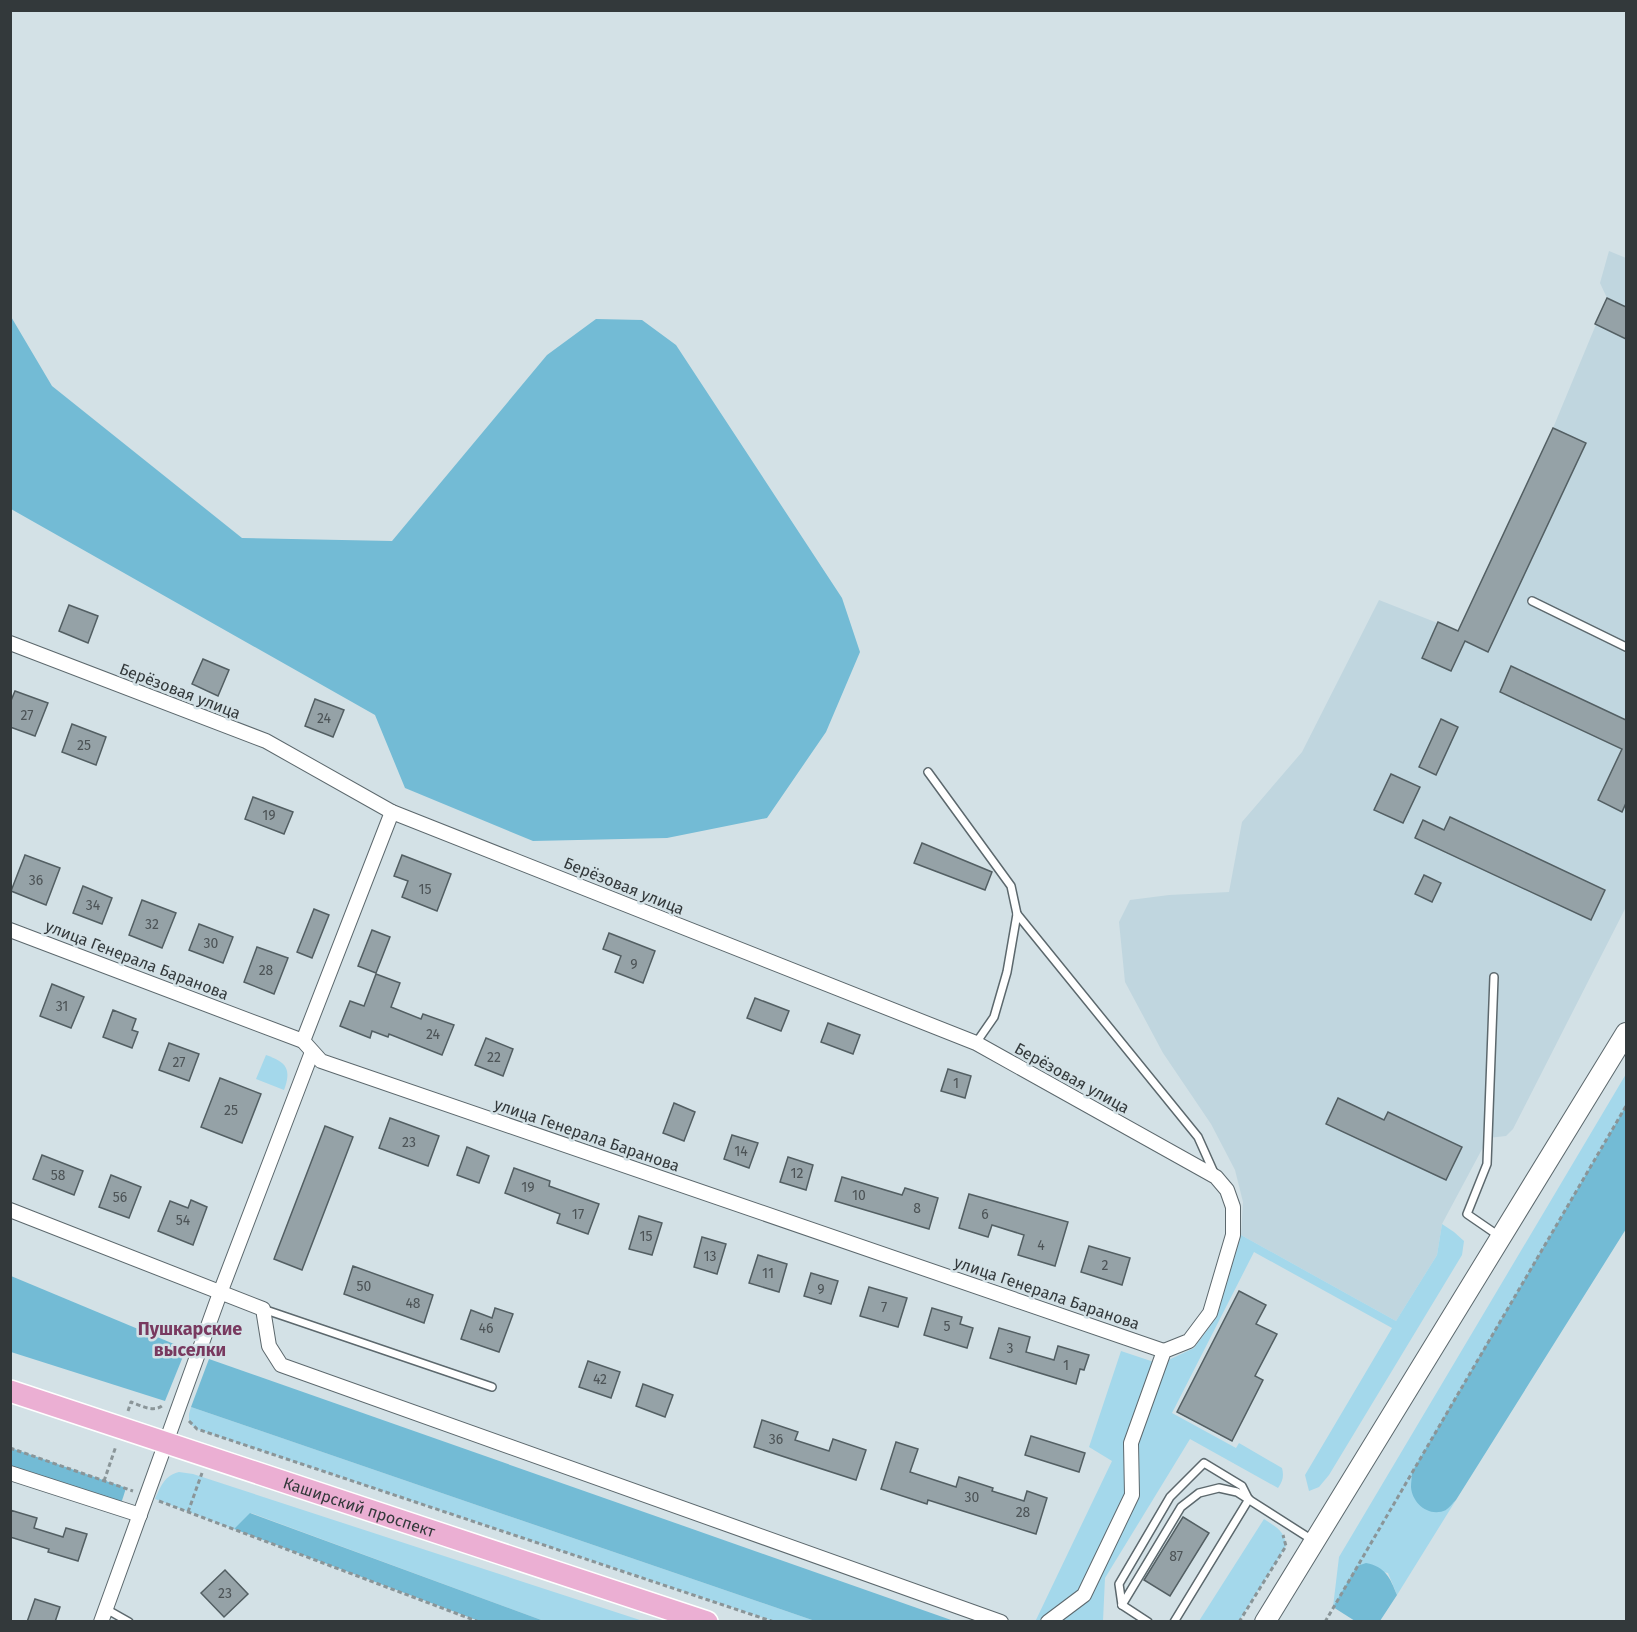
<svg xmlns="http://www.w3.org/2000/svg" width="1637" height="1632" viewBox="0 0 1637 1632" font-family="'Fira Sans',sans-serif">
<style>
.built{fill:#c0d6df}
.green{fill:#a4d8eb}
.forest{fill:#73bbd5}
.building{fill:#95a2a7;stroke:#535f63;stroke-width:1.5}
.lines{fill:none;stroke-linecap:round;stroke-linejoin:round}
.lane-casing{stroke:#5c686d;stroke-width:10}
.street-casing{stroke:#5c686d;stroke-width:16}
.secondary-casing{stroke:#5c686d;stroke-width:22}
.primary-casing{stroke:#fff;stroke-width:24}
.path{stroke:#8a9598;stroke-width:3;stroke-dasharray:4.5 3;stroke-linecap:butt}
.lane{stroke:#fff;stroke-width:7}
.street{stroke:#fff;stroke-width:14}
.secondary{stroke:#fff;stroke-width:20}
.primary{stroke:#ebafd3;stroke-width:21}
.labels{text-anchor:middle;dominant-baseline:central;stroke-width:5;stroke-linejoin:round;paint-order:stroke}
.number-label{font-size:14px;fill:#4c5356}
.street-label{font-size:16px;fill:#33393b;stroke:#d3e1e6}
.neighbourhood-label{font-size:18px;font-weight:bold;fill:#78395f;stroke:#d3e1e6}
</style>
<rect width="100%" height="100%" fill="#d3e1e6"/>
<polygon class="built" points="1609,251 1626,258 1626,907 1513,1129 1506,1136 1488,1138 1442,1224 1437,1255 1396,1321 1241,1235 1243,1202 1235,1170 1211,1124 1163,1053 1125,982 1119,922 1130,900 1169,895 1229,892 1242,822 1302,752 1379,600 1458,631 1553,428 1607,298 1600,283"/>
<g class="green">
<path d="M266,1055C286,1062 292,1069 284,1090L256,1079Z"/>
<polygon points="1626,1074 1626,1106 1412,1472 1446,1510 1456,1500 1397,1595 1388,1573 1357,1566 1333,1607 1339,1557"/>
<path d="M1442,1224L1454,1232L1464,1241L1462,1255L1329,1475L1319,1487L1309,1491L1305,1475L1392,1328L1254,1252L1172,1413L1236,1448L1239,1443L1282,1468C1284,1476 1283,1481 1278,1488L1190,1439L1105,1578L1103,1621L1035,1622L1112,1461L1089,1447L1121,1351L1160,1364L1194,1348L1216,1318L1241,1235L1396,1321L1437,1255Z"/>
<polygon points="191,1407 815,1621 773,1621 197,1429 189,1423 189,1414"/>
<path d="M179,1472L193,1474L643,1621H544L251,1513L234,1529L155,1499C161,1486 164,1476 179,1472Z"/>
<path d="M1264,1519C1276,1527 1285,1531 1286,1546L1239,1621H1199Z"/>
</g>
<g class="forest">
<polygon points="10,315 52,386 242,538 392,541 547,355 596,319 642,320 676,345 842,598 860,652 826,732 767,818 667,838 533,841 405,788 375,715 11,509"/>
<path d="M1626,1106V1229L1456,1500C1453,1503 1449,1508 1446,1510C1429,1518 1412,1503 1411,1487C1411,1482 1412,1477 1412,1472Z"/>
<polygon points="11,1276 186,1349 165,1401 11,1352"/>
<polygon points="209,1359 954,1621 815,1621 191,1407"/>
<polygon points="11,1448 126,1488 120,1507 11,1473"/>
<polygon points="250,1513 544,1621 479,1621 234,1529"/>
<path d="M1366,1563C1386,1567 1390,1578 1397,1595L1380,1621H1355L1333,1607L1357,1566Z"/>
</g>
<g class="building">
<polygon points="1607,298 1626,307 1626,339 1595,324"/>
<polygon points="1553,428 1586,443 1488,652 1465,641 1451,671 1422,658 1438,622 1458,631"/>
<polygon points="69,605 98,616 88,643 59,631"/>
<polygon points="203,659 229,670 218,696 192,684"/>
<polygon points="1511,666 1626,720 1626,803 1622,812 1598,800 1622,749 1500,692"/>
<polygon points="15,691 48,703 35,736 10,727 10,703"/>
<polygon points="315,699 344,710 333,737 305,726"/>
<polygon points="1441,719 1458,727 1436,775 1419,767"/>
<polygon points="72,724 106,737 96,765 62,752"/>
<polygon points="1391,774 1420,787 1403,823 1374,810"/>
<polygon points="253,797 293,812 284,834 245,819"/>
<polygon points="1450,817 1605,890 1591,920 1415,838 1423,820 1444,830"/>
<polygon points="922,843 992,872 985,890 914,863"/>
<polygon points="25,855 60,868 46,905 11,891"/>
<polygon points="402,855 451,874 437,911 402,897 408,881 394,876"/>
<polygon points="1424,875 1441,883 1432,902 1415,894"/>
<polygon points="83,886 112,898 102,924 73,913"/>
<polygon points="142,900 176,913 162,948 129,935"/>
<polygon points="314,909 329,915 312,958 297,952"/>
<polygon points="199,924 233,937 223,963 189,950"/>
<polygon points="372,930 390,937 376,973 358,966"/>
<polygon points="609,933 655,951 643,983 615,972 621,956 603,949"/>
<polygon points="257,947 288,958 274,994 244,982"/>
<polygon points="376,974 400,983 391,1007 421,1019 423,1014 454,1025 442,1055 389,1034 388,1037 372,1031 370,1038 340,1026 350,1001 364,1006"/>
<polygon points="52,984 84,997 71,1028 40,1016"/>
<polygon points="755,998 789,1011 781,1031 747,1018"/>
<polygon points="113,1010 136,1019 132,1030 138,1032 132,1048 103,1037"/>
<polygon points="828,1023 860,1035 853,1054 821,1042"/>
<polygon points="486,1038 513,1049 503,1076 475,1065"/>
<polygon points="169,1043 199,1054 189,1081 159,1070"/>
<polygon points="948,1069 971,1076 965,1098 941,1091"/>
<polygon points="220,1078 261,1094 242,1143 201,1127"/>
<polygon points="1338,1098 1384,1120 1388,1112 1462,1147 1446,1180 1326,1124"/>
<polygon points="674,1103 695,1112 684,1141 663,1133"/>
<polygon points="390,1118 439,1136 428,1166 379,1148"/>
<polygon points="325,1126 353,1137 302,1270 274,1259"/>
<polygon points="732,1135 758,1143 749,1168 724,1159"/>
<polygon points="467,1147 489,1156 479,1183 457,1175"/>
<polygon points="42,1155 83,1171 74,1195 33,1179"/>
<polygon points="788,1157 813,1165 806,1190 780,1182"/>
<polygon points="514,1168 550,1181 549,1186 599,1204 588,1234 557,1223 560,1214 505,1193"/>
<polygon points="111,1175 141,1187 129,1218 99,1207"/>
<polygon points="842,1177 902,1195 905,1188 938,1198 929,1229 835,1201"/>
<polygon points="969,1194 1068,1222 1055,1266 1018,1255 1024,1235 992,1225 988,1237 959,1228"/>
<polygon points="191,1200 207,1207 193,1245 158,1231 170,1201 188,1208"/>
<polygon points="639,1216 662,1223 652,1255 629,1249"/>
<polygon points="702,1237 726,1244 717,1274 694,1267"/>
<polygon points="1089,1246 1130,1258 1122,1285 1081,1272"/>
<polygon points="758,1255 787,1264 779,1292 749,1283"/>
<polygon points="353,1266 433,1295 424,1323 344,1294"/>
<polygon points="811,1273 838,1281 831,1304 804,1296"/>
<polygon points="869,1287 907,1298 898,1327 860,1316"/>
<polygon points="1239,1291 1266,1305 1256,1324 1277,1334 1255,1376 1263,1380 1232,1441 1177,1412"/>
<polygon points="495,1308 513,1314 499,1352 461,1339 471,1310 492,1318"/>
<polygon points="932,1308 962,1317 960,1324 973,1328 967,1348 924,1335"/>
<polygon points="999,1328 1030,1337 1026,1352 1054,1360 1058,1346 1089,1355 1084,1370 1080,1369 1076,1384 990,1358"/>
<polygon points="588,1361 620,1372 611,1398 579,1387"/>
<polygon points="643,1384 673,1395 665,1417 636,1406"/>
<polygon points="762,1420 798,1432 795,1440 829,1451 833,1439 866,1450 856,1480 754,1447"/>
<polygon points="1031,1436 1085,1453 1079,1472 1025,1455"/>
<polygon points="896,1442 918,1449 910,1472 956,1487 959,1477 993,1488 992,1491 1024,1501 1027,1491 1047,1498 1036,1534 928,1500 927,1504 881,1489"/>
<polygon points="10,1510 37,1518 34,1528 63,1537 66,1528 87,1534 78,1561 48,1552 49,1549 10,1537"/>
<polygon points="1183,1517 1209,1533 1170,1596 1144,1580"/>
<polygon points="225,1570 248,1594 224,1617 201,1593"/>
<polygon points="35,1599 60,1607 55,1622 27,1622"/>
</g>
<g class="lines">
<defs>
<g id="lane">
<polyline points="1532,601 1626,647"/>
<polyline points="928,772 1011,886 1017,914 1007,972 994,1017 976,1043"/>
<polyline points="1017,914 1198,1137 1215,1175"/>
<polyline points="1494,977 1487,1164 1467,1214 1499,1236"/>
<polyline points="263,1309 492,1387"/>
<polyline points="1122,1605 1181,1507 1199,1493 1219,1488 1237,1492 1314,1541"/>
<polyline points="1122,1605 1119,1584 1170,1497 1204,1463 1242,1486 1248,1498"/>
<polyline points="1122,1605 1148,1622"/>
<polyline points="106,1609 129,1622"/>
<polyline points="1174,1622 1249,1499"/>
</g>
<g id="street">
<polyline points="10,643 266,741 392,812 976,1043 1216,1177 1227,1190 1233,1207 1233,1235 1210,1313 1189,1341 1164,1351 1131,1443 1132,1495 1084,1595 1048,1622"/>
<polyline points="10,930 303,1041 321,1061 1164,1351"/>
<polyline points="303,1041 392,812"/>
<polyline points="10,1210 263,1309 269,1346 281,1365 1001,1622"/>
<polyline points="10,1473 140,1515"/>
<polyline points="101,1622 220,1293 312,1052"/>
</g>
<polyline id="secondary" points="1265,1622 1626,1033"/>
<g id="primary">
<path id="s1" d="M10,1391L707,1622"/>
</g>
</defs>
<use href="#lane" class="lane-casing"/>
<use href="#street" class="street-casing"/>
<use href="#secondary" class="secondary-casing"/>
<use href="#primary" class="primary-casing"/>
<g class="path">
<path d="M128,1411L131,1402C142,1406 154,1413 163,1405"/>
<polyline points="189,1421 197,1429 774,1622"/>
<polyline points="10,1448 133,1491"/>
<polyline points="104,1481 116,1446"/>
<polyline points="159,1501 479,1622"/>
<polyline points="188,1512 202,1473"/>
<polyline points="1239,1622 1286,1546 1283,1535"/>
<polyline points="1325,1622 1626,1106"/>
</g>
<use href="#lane" class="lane"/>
<use href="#street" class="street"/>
<use href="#secondary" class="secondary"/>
<use href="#primary" class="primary"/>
</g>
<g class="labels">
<g class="number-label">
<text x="27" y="715">27</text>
<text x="324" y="718">24</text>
<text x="84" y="745">25</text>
<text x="269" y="815">19</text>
<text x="36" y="880">36</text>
<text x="425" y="889">15</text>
<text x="93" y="905">34</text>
<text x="152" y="924">32</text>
<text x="211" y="943">30</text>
<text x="634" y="964">9</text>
<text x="266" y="970">28</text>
<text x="62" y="1006">31</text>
<text x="433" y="1034">24</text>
<text x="494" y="1057">22</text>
<text x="179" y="1062">27</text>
<text x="956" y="1083">1</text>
<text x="231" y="1110">25</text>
<text x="409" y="1142">23</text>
<text x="741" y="1151">14</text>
<text x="797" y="1173">12</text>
<text x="58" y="1175">58</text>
<text x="528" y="1187">19</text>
<text x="859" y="1195">10</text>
<text x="120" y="1197">56</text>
<text x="917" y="1208">8</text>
<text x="578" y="1214">17</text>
<text x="985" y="1214">6</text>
<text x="183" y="1220">54</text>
<text x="646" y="1236">15</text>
<text x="1041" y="1245">4</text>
<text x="710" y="1256">13</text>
<text x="1105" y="1265">2</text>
<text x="768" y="1273">11</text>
<text x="364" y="1286">50</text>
<text x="821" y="1289">9</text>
<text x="413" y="1303">48</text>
<text x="884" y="1307">7</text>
<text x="947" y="1326">5</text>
<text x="486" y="1328">46</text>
<text x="1010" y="1348">3</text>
<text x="1066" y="1365">1</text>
<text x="600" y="1379">42</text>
<text x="776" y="1439">36</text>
<text x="972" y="1497">30</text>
<text x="1023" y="1512">28</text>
<text x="1176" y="1556">87</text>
<text x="225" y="1593">23</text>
</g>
<g class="street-label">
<text transform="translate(180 691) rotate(21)">Берёзовая улица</text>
<text transform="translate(624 886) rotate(22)">Берёзовая улица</text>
<text transform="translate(137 960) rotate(21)">улица Генерала Баранова</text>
<text transform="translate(1072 1078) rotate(29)">Берёзовая улица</text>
<text transform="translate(587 1135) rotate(19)">улица Генерала Баранова</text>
<text transform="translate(1047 1293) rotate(19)">улица Генерала Баранова</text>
<text stroke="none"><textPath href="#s1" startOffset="368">Каширский проспект</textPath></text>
</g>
<g class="neighbourhood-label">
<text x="190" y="1329">Пушкарские<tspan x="190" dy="21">выселки</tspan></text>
</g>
</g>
<rect width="1637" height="1632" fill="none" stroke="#33393b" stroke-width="24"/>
</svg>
